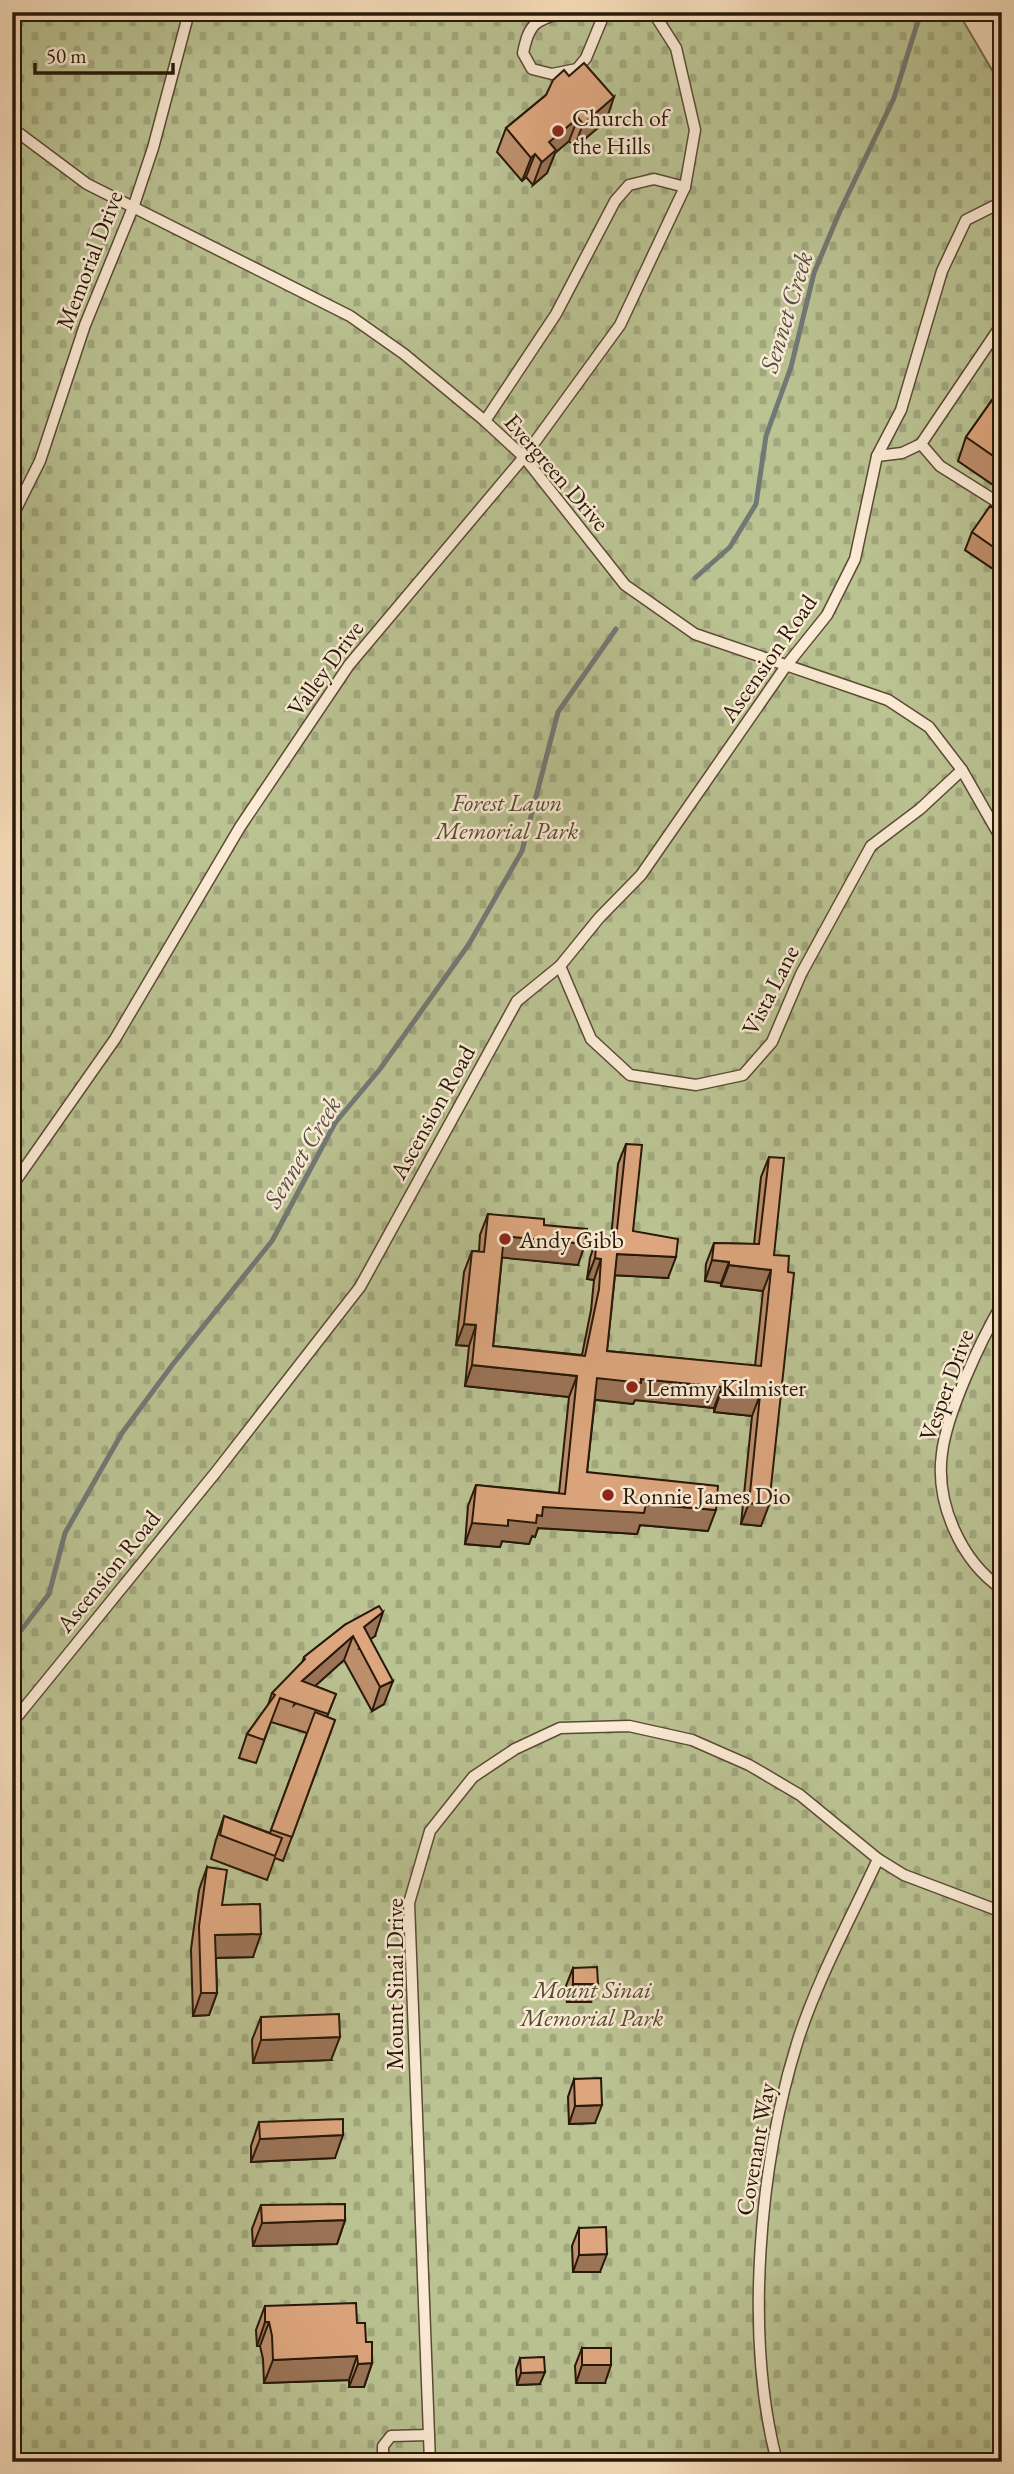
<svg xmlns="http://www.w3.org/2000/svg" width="1014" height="2474" viewBox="0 0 1014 2474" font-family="'EB Garamond',serif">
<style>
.cemetery{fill:url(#cemetery-stones);stroke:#716e4e;stroke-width:2}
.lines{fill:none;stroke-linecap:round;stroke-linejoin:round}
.stream{stroke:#727975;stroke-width:5}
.service-casing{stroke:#5c4a36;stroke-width:13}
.service{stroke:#fbebd5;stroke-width:10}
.wall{fill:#be8f6c;stroke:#271808;stroke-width:2}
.shaded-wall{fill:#9b7458;stroke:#271808;stroke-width:2}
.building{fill:#dda67e;stroke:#271808;stroke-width:2}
.poi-dot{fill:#8f2418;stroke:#fbebd5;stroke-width:2.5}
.labels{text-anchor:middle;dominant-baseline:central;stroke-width:5;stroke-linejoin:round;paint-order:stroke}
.poi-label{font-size:24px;fill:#271808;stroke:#fbebd5;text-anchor:start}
.street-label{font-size:24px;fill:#271808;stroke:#fbebd5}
.park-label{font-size:24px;font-style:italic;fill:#534b32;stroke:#fbebd5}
.water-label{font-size:26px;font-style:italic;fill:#535147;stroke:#fbebd5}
</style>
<defs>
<pattern id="cemetery-stones" width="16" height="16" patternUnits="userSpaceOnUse" patternTransform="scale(1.75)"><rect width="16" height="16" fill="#bbc393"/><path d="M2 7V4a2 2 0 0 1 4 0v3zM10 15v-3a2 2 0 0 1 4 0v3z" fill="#a1a77d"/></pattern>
</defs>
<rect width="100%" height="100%" fill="#f9e0be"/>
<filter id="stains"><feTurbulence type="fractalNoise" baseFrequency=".00286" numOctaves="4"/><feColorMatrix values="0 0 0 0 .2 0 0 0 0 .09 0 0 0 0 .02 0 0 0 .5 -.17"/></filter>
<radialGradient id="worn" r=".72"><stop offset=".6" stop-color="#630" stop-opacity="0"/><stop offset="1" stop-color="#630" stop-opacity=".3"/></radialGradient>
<polygon class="cemetery" points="12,12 958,12 1002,87 1002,2462 12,2462"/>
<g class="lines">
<g class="stream">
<polyline points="695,578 730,547 756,504 766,436 791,367 814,273 840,211 894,98 918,21 930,12"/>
<polyline points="12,1642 49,1594 65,1533 122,1433 173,1364 272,1241 335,1123 380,1069 469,944 522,851 558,712 616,629"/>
</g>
<defs>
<g id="service">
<path d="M563,12C534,21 529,24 523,53L532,69L552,74L577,69L586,58L605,12"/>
<polyline points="12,128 87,184 350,316 404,354 485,421 524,457 625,585 695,634 888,700 929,727 962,770 1002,840"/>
<polyline points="485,421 556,314 615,201 629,185 654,179 685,187"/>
<polyline points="921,444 940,466 1002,505"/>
<polyline points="877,456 902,453 921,444 1002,324"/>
<polyline points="12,517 40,461 85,325 134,205 153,148 189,12"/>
<polyline points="560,966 591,1039 630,1075 696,1085 743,1075 772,1042 801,974 871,846 920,809 962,770"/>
<polyline points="12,1186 115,1039 240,827 349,665 524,457 620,325 685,187 695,130 676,48 653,12"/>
<path d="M1002,1304C981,1340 947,1412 942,1453C935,1503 961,1561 1002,1589"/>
<polyline points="12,1723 216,1472 360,1287 517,1001 560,966 599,918 641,875 786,666 827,615 855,559 877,456 901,410 942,271 966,220 1002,202"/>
<polyline points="383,2462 383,2446 391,2436 429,2435"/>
<polyline points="430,2462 409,1903 430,1831 473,1777 515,1749 560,1728 629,1726 692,1740 749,1765 800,1795 878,1859 904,1875 1002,1912"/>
<path d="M777,2462C744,2336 759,2164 798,2040C818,1978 851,1918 878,1859"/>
</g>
</defs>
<use href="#service" class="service-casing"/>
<use href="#service" class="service"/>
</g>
<g class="wall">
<polygon points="546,95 606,121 574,148 569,141 555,153 547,173 533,185 526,177 522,181 497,152 506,128"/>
<polygon points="1002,386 1002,491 958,461 966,437"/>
<polygon points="1002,514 1002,575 965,550 972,532"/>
<polygon points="626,1144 633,1231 668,1278 615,1275 607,1351 755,1366 763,1291 721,1286 721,1283 705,1281 706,1264 714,1243 754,1244 761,1177 769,1157 774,1255 761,1526 741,1524 752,1416 714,1412 714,1408 635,1400 633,1404 595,1400 587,1472 708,1531 640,1525 637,1534 538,1528 535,1537 532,1536 529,1544 502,1541 500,1547 465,1544 468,1506 476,1485 559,1493 569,1397 465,1386 469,1346 456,1345 464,1272 472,1251 479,1251 480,1235 488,1214 544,1225 578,1265 502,1257 493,1346 582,1355 591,1310 594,1280 587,1279 590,1258 597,1237 611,1238 618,1164"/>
<polygon points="346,1624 375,1636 370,1639 384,1704 372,1711 344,1660 315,1686 336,1694 327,1717 335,1720 283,1861 275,1858 267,1880 211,1859 216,1840 224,1816 270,1833 307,1733 271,1722 256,1763 239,1758 247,1734 268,1705 272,1693 302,1663 304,1657"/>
<polygon points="207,1867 222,1905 253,1957 216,1958 217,1993 209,2015 193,2016 191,1949 199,1890"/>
<polygon points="573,1968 591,2002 567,2002 566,1986"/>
<polygon points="261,2017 331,2060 253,2063 252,2040"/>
<polygon points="574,2079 595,2123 569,2124 568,2097"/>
<polygon points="259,2122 335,2158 251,2162 251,2146"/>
<polygon points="261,2205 345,2220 337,2244 253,2246 252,2229"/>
<polygon points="579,2228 600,2272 573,2272 572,2246"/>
<polygon points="265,2306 357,2323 366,2342 372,2363 364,2387 349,2387 349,2380 264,2383 263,2359 260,2346 257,2346 256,2330"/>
<polygon points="582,2348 605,2383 576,2383 575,2366"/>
<polygon points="520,2358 540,2384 517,2385 516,2370"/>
</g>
<g class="shaded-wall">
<polygon points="614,97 606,121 574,148 583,124"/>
<polygon points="578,118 569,141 555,153 547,173 533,185 549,142"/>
<polygon points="535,154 526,177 522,181 531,158"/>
<polygon points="504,1236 585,1244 578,1265 496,1257"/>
<polygon points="617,1254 676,1257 668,1278 609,1275"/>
<polygon points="595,1258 601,1259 594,1280 587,1279"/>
<polygon points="712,1260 729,1262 721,1283 705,1281"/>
<polygon points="729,1265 771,1270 763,1291 721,1286"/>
<polygon points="464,1324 476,1325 469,1346 456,1345"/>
<polygon points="472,1365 577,1376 569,1397 465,1386"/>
<polygon points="597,1378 641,1379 722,1387 714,1408 635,1400 633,1404 589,1399"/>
<polygon points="721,1391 760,1395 752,1416 714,1412"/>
<polygon points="749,1503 769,1505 761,1526 741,1524"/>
<polygon points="646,1504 716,1510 708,1531 640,1525 637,1534 538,1528 535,1537 532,1536 529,1544 502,1541 500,1547 465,1544 472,1523 508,1520 537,1515 543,1507"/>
<polygon points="383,1612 375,1636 359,1648 364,1627"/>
<polygon points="353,1636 344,1660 294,1705 302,1681"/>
<polygon points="393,1681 384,1704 372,1711 380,1687"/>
<polygon points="261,1934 253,1957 207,1958 215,1935"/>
<polygon points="573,1984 598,1984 591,2002 567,2002"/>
<polygon points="201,1993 217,1993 209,2015 193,2016"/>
<polygon points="340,2037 331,2060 253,2063 261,2040"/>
<polygon points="602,2105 595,2123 569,2124 575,2106"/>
<polygon points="343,2135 335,2158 251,2162 260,2139"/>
<polygon points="345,2220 337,2244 253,2246 262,2223"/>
<polygon points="607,2254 600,2272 573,2272 579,2255"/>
<polygon points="265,2322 269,2322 260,2346 257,2346"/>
<polygon points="357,2356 349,2380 264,2383 273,2360"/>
<polygon points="372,2363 364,2387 349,2387 358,2364"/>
<polygon points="582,2365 611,2365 605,2383 576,2383"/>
<polygon points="545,2372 540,2384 517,2385 521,2373"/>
</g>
<g class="building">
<polygon points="584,63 614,97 583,124 578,118 549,142 556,150 542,162 535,154 531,158 506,128 546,95 553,80 564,70 569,76"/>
<polygon points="1002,386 1002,462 966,437"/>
<polygon points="990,506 1002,514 1002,553 972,532"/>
<polygon points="626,1144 642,1145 633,1231 678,1239 676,1257 617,1254 607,1351 761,1366 771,1270 729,1265 729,1262 712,1260 714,1243 759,1244 769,1157 784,1158 774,1255 789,1256 788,1272 794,1273 769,1505 749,1503 760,1395 721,1391 722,1387 641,1379 641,1383 597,1378 587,1472 718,1486 716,1510 646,1504 644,1513 543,1507 542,1516 537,1515 536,1523 508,1520 508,1526 472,1523 476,1485 565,1494 577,1376 472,1365 476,1325 464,1324 472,1251 484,1252 488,1214 544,1219 544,1225 587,1229 585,1244 504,1236 493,1346 585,1356 599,1289 601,1259 595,1258 597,1237 616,1239"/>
<polygon points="379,1606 383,1612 364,1627 393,1681 380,1687 353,1636 302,1681 336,1694 328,1714 280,1698 264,1740 247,1734 275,1695 272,1693 305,1659 304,1657 346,1624"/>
<polygon points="315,1712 335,1720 292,1837 271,1830"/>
<polygon points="224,1816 282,1838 275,1856 220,1835"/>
<polygon points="207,1867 227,1870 222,1905 260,1904 261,1934 215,1935 217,1993 201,1993 199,1926"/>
<polygon points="597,1967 598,1984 573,1984 573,1968"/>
<polygon points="339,2014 340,2037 261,2040 261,2017"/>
<polygon points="601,2078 602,2105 575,2106 574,2079"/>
<polygon points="343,2119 343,2135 260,2139 259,2122"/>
<polygon points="345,2204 345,2220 262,2223 261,2205"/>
<polygon points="606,2227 607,2254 579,2255 579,2228"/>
<polygon points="356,2303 357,2323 365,2323 366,2342 372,2342 372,2363 358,2364 357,2356 273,2360 272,2336 269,2322 265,2322 265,2306"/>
<rect x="582" y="2348" width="29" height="17"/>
<polygon points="544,2357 545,2372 521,2373 520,2358"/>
</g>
<g class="poi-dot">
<circle cx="558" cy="131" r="7"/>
<circle cx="505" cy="1239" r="7"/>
<circle cx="632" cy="1387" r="7"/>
<circle cx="608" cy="1495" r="7"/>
</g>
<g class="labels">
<g class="poi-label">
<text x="572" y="117">Church of<tspan x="572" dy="28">the Hills</tspan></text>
<text x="519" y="1239">Andy Gibb</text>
<text x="646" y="1387">Lemmy Kilmister</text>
<text x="622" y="1495">Ronnie James Dio</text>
</g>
<g class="street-label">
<text transform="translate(89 260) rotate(-69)">Memorial Drive</text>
<text transform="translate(557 472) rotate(49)">Evergreen Drive</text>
<text transform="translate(768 658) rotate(-55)">Ascension Road</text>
<text transform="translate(325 668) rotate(-54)">Valley Drive</text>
<text transform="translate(770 990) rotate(-63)">Vista Lane</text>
<text transform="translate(432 1112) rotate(-61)">Ascension Road</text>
<text transform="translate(946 1385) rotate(-70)">Vesper Drive</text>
<text transform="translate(108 1571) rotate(-51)">Ascension Road</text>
<text transform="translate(394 1984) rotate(-90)">Mount Sinai Drive</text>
<text transform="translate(755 2149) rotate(-80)">Covenant Way</text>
</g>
<g class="park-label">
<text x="507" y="802">Forest Lawn<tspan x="507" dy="28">Memorial Park</tspan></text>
<text x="592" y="1989">Mount Sinai<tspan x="592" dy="28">Memorial Park</tspan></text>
</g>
<g class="water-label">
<text transform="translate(786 312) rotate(-73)">Sennet Creek</text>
<text transform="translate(302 1152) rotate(-59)">Sennet Creek</text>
</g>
</g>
<rect width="1014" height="2474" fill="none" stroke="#f9e0be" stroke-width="42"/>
<rect x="14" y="14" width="986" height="2446" fill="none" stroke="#271808" stroke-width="3.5"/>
<rect x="21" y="21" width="972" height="2432" fill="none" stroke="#271808" stroke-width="2"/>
<path d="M35 63v10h138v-10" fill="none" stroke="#271808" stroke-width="3.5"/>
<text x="46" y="63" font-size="21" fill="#271808" stroke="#fbebd5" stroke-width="5" paint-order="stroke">50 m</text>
<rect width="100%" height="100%" filter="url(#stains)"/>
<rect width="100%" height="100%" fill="url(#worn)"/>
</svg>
